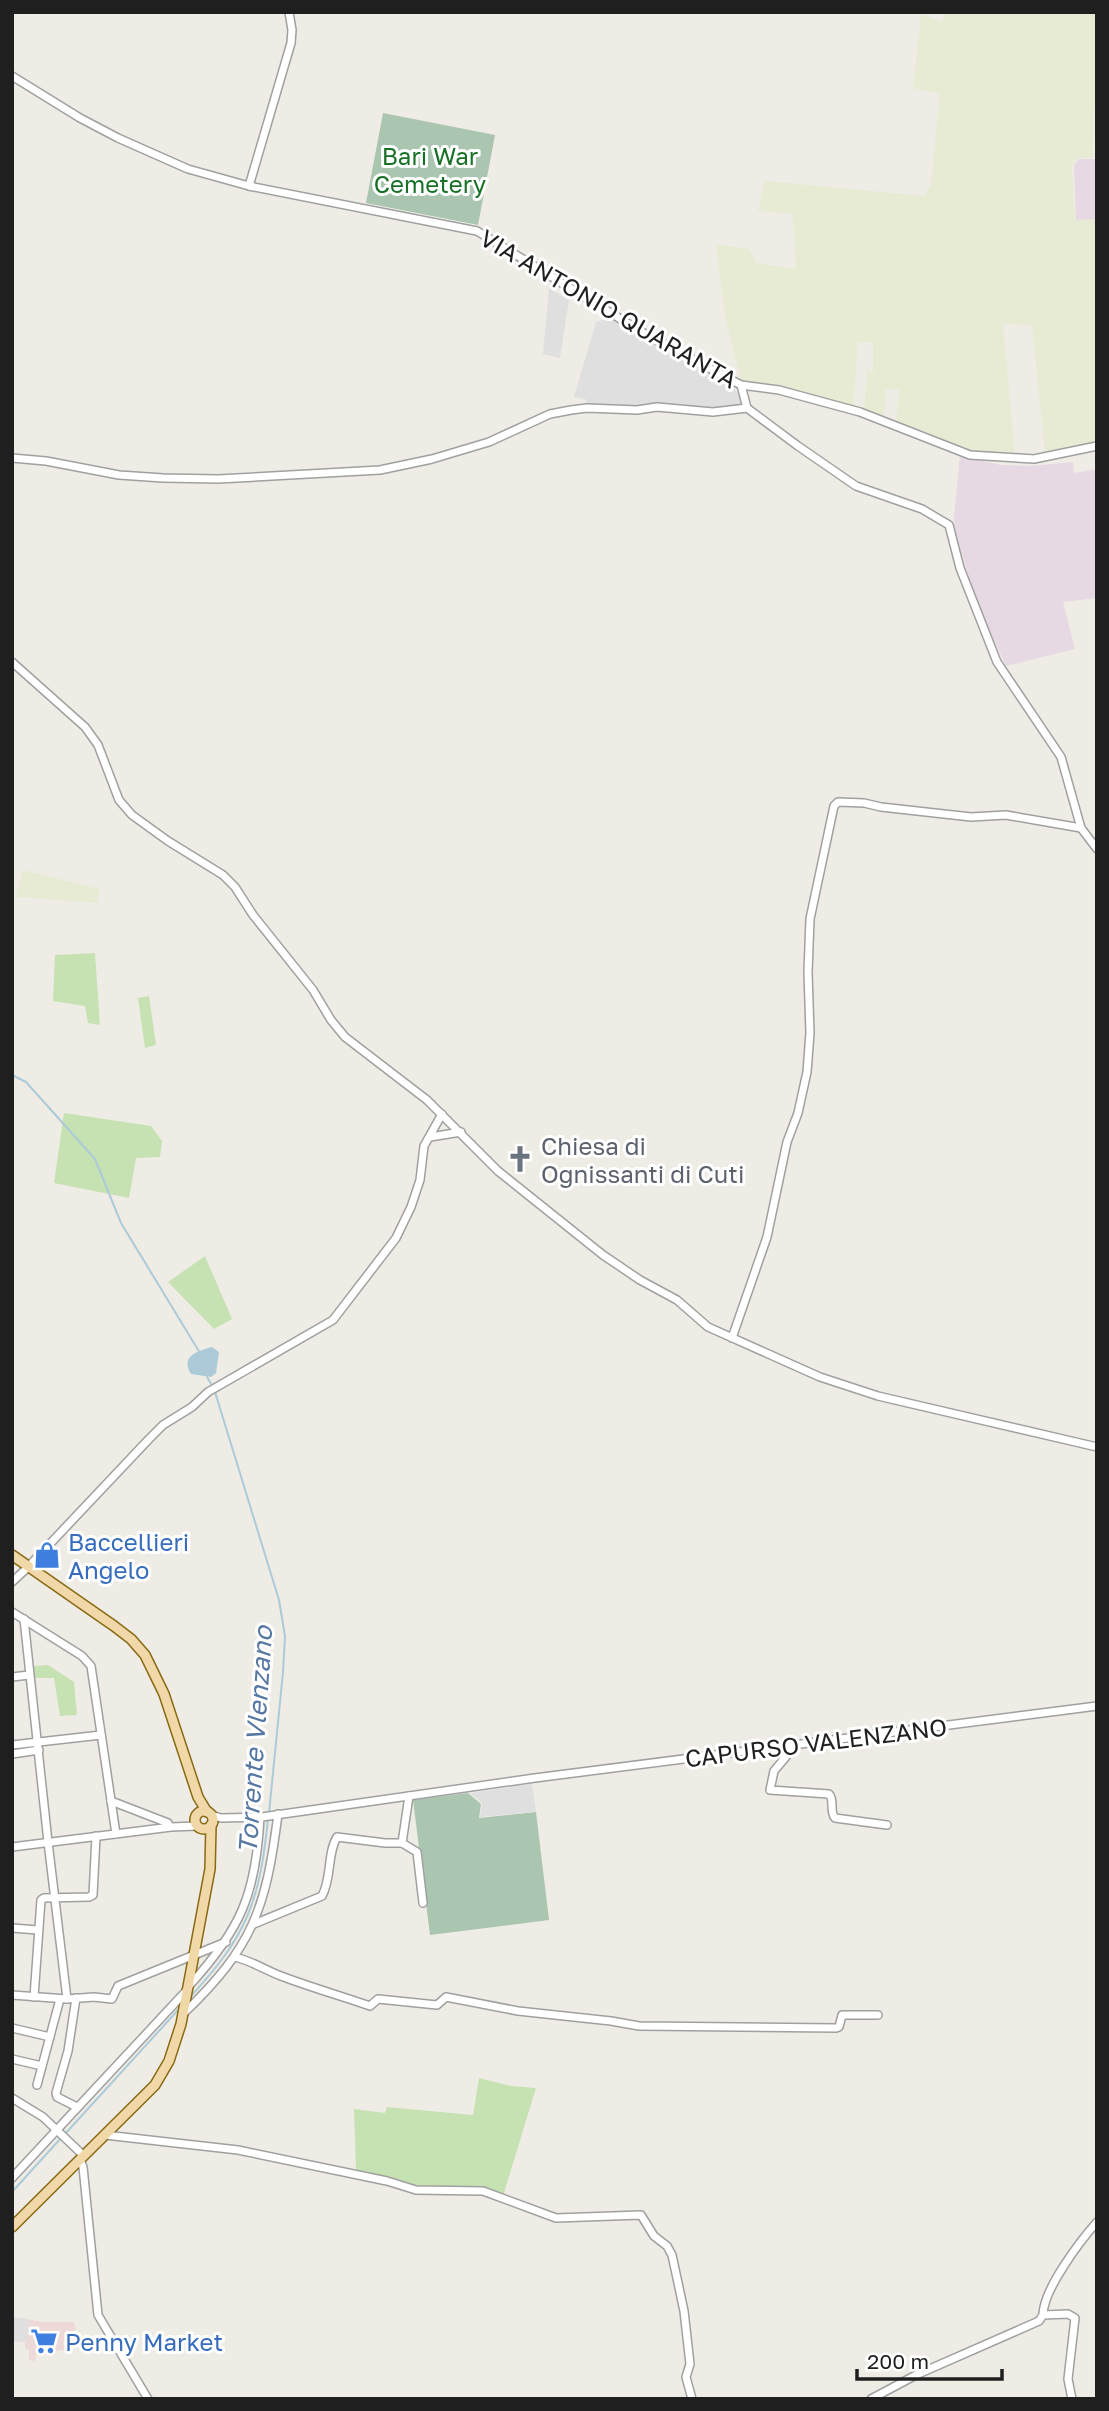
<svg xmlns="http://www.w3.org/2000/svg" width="1109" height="2411" viewBox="0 0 1109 2411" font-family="'Golos Text',sans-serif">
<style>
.commercial{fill:#eddad8}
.industrial{fill:#e7d9e3}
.farmland{fill:#e7ebd4}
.grass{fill:#c6e2b3}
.cemetery{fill:#aac5b0}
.parking{fill:#dfdfdf}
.water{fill:#accad7}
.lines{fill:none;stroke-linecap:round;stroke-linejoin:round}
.stream{stroke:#accad7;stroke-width:2}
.minor-casing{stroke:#a0a0a0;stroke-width:10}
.major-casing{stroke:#886a12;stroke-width:12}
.minor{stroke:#fff;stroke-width:7}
.major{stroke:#f1d8a9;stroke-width:9}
.labels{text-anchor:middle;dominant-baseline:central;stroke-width:6;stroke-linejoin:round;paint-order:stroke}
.park-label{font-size:24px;fill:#197127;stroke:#fff}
.street-label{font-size:24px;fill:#1f1f1f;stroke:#fff}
.worship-label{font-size:24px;fill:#5b616d;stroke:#fff;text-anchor:start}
.shop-label{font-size:24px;fill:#366cbe;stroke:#fff;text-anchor:start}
.water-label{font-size:26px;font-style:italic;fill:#5777a3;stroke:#fff}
</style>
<rect width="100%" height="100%" fill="#efece6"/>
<polygon class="commercial" points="12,2317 44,2322 74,2322 76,2329 63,2342 65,2350 37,2352 35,2361 29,2360 29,2350 25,2348 25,2342 12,2341"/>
<g class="industrial">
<polygon points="1079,159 1097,159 1097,220 1076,221 1074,165"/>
<polygon points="960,456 1001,465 1031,466 1073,462 1074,473 1097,469 1097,598 1063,602 1075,649 1006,666 976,603 955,530 954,517"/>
</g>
<g class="farmland">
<polygon points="945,12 1097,12 1097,106 1094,108 1093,157 1076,159 1072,166 1075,220 1097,219 1097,443 1045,454 1032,325 1003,324 1015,457 980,453 937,440 896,421 899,390 886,389 884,416 864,411 867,371 873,372 873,342 858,342 853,409 742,383 725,317 716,244 749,249 756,263 796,269 793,214 758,211 765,181 925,196 931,184 940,94 913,88 921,14 942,22"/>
<polygon points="23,870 99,889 98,903 16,897"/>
</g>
<g class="grass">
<polygon points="95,953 100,1025 88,1023 85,1006 53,1001 55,955"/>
<polygon points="149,996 156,1045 145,1048 138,998"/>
<polygon points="64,1113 151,1126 162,1141 160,1157 136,1158 129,1198 54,1183"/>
<polygon points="205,1256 232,1319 214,1329 168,1282"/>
<polygon points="48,1665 74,1682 77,1715 60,1716 54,1678 34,1678 34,1666"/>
<polygon points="479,2078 511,2086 536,2088 503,2196 467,2187 409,2185 356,2172 354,2109 385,2113 387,2107 473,2115"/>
</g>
<g class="cemetery">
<polygon points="383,113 495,135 478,225 366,203"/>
<polygon points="468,1793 481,1804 479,1818 536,1812 549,1920 430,1935 413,1800"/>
</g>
<g class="parking">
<polygon points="549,288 569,300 560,358 543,354"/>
<polygon points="608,318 685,359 685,365 691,368 696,365 732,385 743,401 743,406 715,409 588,405 585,399 574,397 596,322"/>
<polygon points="532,1784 536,1812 480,1817 482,1803 470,1793"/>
<polygon points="12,2317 29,2319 27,2342 12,2341"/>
</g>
<path class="water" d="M212,1347L219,1352L216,1373L211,1377L191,1374C180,1356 198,1351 212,1347Z"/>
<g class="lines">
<g class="stream">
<polyline points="12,1075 26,1082 95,1159 121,1223 200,1353"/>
<polyline points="207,1377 213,1387"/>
<polyline points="215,1392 279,1600 285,1636 283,1672 269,1813"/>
<path d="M190,1997C247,1936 260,1901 268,1818"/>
<polyline points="65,2134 179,2009"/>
<polyline points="12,2192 61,2138"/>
</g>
<defs>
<g id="minor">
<polyline points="12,76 80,118 118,138 188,169 249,186 477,231 640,331 741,385 779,390 860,412 970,455 1034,459 1097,446"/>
<polyline points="249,186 291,43 292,30 289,12"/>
<polyline points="741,385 747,408 798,446 856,486 922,509 949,525 960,568 997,662 1061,757 1081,828 1097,849"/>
<polyline points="12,458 46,461 119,475 163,478 218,479 380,470 432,459 489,442 550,414 571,410 587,408 637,410 657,407 713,412 747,408"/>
<polyline points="12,662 85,727 98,745 119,800 132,815 168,841 223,875 235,887 253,915 313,990 331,1020 345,1037 427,1100 498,1171 603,1255 640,1280 677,1300 708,1327 820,1377 878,1396 1097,1447"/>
<polyline points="430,1137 461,1132"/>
<polyline points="732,1338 767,1237 787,1142 798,1113 807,1072 810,1033 808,972 810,919 834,806 838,802 864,803 881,807 971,817 1006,815 1081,828"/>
<polyline points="29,1566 149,1439 163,1425 192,1407 208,1392 333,1320 396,1238 411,1207 420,1180 424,1146 442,1114"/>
<polyline points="12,1582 25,1570"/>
<polyline points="12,1612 82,1656 91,1666 116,1834"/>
<polyline points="24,1619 48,1842 67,1999"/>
<polyline points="12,1677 29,1675"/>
<polyline points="12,1745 101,1735"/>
<path d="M795,1746L774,1771L770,1790L829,1794C835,1800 829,1811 835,1818L887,1825"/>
<polyline points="12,1754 39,1750"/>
<polyline points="111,1801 168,1823 169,1827"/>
<polyline points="211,1815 221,1818 262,1817 535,1778 1097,1706"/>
<polyline points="402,1843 417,1852 423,1903"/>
<polyline points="12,1847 171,1827 197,1826"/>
<path d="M254,1924L322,1896C332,1878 327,1853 337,1837L385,1843H402L409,1796"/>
<polyline points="12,1928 38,1930"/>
<path d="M235,1957C252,1961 265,1970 281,1976C310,1987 341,1996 370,2006L378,1999L437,2005L446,1997L518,2011L611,2021L639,2026L836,2028L839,2027L842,2015H878"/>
<path d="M189,1986C241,1929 256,1894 260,1817"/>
<polyline points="12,1995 67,1999 94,1997 112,1999 118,1986 226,1942"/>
<polyline points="34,1997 41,1900 44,1898 89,1897 93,1895 96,1836"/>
<polyline points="76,1998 68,2051 56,2093 57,2097 77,2107"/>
<path d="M183,2014C253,1947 266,1909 278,1814"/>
<polyline points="12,2028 50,2037"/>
<polyline points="12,2059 42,2066"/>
<polyline points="37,2085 60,1999"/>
<polyline points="12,2098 43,2117 84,2156"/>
<polyline points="105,2135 238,2150 387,2181 416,2190 483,2191 556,2218 641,2215 654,2236 667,2246 672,2255 684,2311 690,2364 686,2377 692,2399"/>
<polyline points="80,2160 83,2167 98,2315 148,2399"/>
<polyline points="12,2178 188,1989"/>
<path d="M1043,2315C1043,2290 1080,2241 1097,2222"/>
<polyline points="871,2399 916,2375 1039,2321 1043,2315 1068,2314 1075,2318 1068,2379 1072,2399"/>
</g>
<g id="major">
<polyline points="12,1555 114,1626 131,1639 145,1655 164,1694 198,1797 207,1812"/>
<circle cx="204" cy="1820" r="9"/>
<polyline points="12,2227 155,2085 169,2061 181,2024 210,1869 211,1825"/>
</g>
</defs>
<use href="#minor" class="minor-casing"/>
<use href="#major" class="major-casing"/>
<use href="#minor" class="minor"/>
<use href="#major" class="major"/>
</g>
<defs>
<symbol id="church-bare" viewBox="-9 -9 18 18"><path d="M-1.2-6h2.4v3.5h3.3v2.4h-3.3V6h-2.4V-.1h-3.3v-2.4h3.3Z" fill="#6b7280" stroke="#fff" stroke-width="2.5" paint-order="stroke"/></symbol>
<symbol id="shop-bare" viewBox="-9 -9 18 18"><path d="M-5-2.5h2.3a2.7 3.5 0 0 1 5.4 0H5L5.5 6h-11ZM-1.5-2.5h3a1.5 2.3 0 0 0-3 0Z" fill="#3f7fe0" stroke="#fff" stroke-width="2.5" paint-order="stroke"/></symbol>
<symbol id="supermarket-bare" viewBox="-9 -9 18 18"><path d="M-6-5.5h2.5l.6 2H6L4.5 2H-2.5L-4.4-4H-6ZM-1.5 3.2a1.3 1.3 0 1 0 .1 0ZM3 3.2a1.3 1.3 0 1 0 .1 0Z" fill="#3f7fe0" stroke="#fff" stroke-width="2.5" paint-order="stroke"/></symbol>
</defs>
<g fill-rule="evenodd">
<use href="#church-bare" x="501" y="1140" width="38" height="38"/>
<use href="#shop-bare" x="28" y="1536" width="38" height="38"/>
<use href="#supermarket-bare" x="25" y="2322" width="38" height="38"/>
</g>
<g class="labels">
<g class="park-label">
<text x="430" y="155">Bari War<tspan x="430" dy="28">Cemetery</tspan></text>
</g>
<g class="street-label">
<text transform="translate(609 308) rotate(30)">VIA ANTONIO QUARANTA</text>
<text transform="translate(816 1742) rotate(-7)">CAPURSO VALENZANO</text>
</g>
<g class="worship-label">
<text x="541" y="1145">Chiesa di<tspan x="541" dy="28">Ognissanti di Cuti</tspan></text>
</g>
<g class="shop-label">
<text x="68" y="1541">Baccellieri<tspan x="68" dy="28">Angelo</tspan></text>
<text x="65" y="2341">Penny Market</text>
</g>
<g class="water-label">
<text transform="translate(255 1740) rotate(-86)">Torrente Vlenzano</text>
</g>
</g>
<rect width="1109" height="2411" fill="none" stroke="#1f1f1f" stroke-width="28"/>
<path d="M857 2369v10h145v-10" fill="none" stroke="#1f1f1f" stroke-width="3.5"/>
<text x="867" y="2369" font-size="21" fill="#1f1f1f" stroke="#ffffff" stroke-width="5" paint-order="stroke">200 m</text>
</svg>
